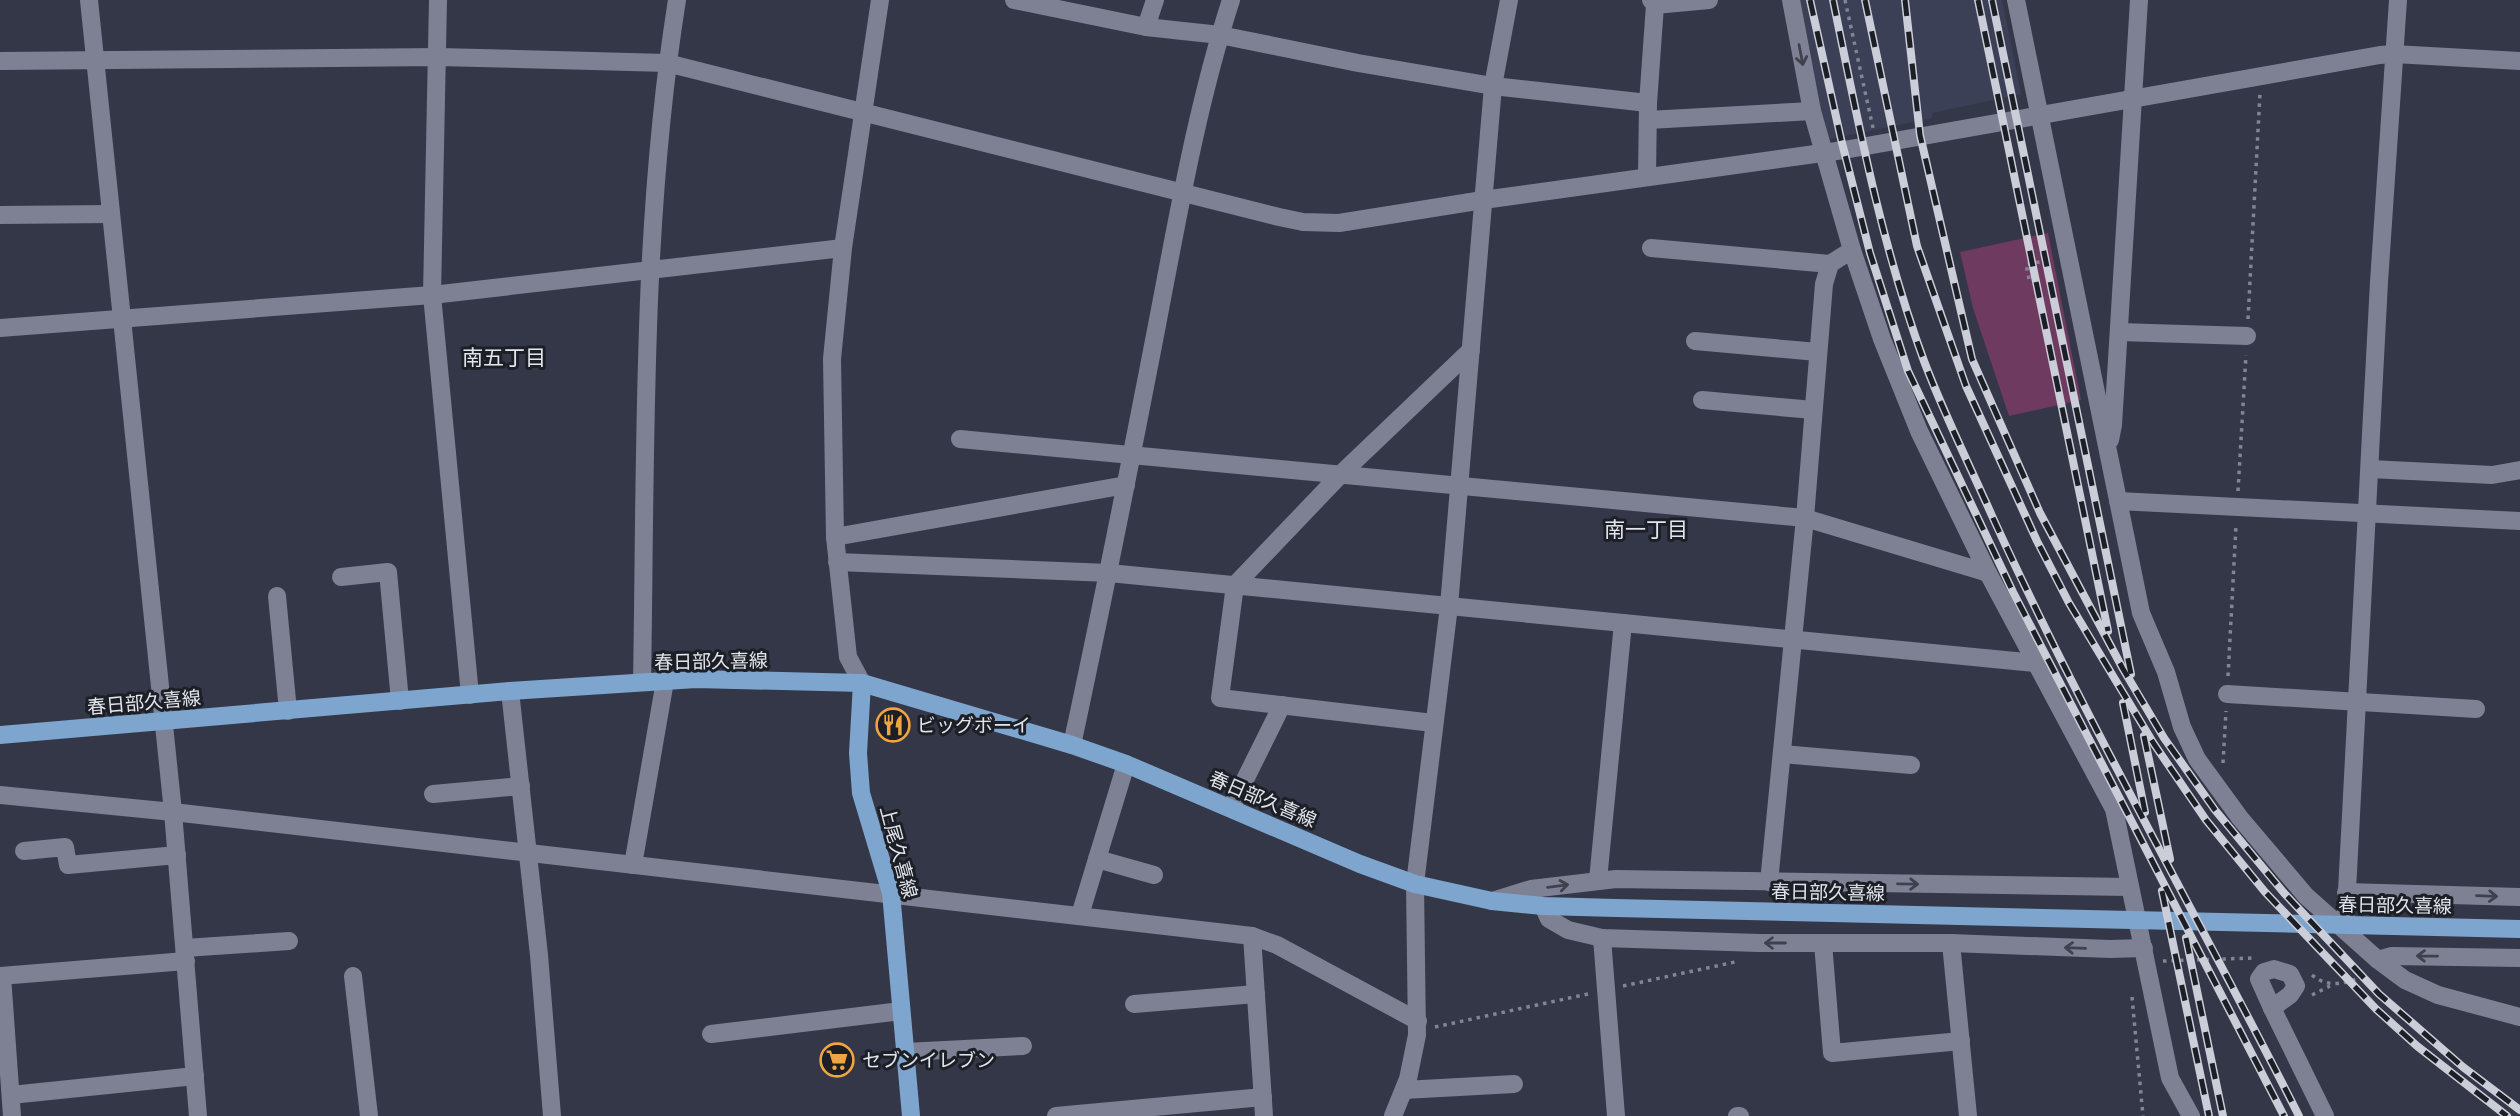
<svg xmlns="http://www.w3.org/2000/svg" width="2520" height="1116" viewBox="0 0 2520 1116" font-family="'Public Sans','Noto Sans JP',sans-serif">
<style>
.built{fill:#3c4056}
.green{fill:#6e3a60}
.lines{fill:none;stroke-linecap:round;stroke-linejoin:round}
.path{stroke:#828592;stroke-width:3.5;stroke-dasharray:3.5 5;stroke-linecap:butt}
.minor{stroke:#7e8194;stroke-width:18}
.major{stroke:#7da5ce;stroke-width:18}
.rail-casing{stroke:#cbcdd8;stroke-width:8}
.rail{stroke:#1d1f26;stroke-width:5;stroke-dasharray:16;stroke-linecap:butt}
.oneway{stroke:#3f414c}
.labels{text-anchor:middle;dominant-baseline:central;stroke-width:6;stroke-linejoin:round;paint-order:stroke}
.street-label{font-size:19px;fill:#e2e4ee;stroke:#1d1f26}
.poi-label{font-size:19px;fill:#e2e4ee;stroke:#1d1f26;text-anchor:start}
.neighbourhood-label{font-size:21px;fill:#e2e4ee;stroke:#1d1f26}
</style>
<rect width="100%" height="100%" fill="#343747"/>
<polygon class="built" points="1799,0 2002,0 2021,94 1932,113 1932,118 1831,139 1825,137"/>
<polygon class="green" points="2048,233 2081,400 2009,416 1973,308 1960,252"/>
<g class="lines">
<g class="path">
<polyline points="1845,0 1873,128"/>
<polyline points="2029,279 2026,264 2052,260"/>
<polyline points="2248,319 2260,93"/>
<polyline points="2238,491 2246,355"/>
<polyline points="2228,676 2236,526"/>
<polyline points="2223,763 2226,711"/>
<polyline points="2163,961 2253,958"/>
<path d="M2312,975C2330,990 2346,982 2367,976"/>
<polyline points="1623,986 1735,962"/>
<polyline points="2312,995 2330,986"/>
<polyline points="2132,997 2143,1116"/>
<polyline points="1435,1027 1588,994"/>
</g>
<g class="minor">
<polyline points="89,0 173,812 198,1116"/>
<polyline points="438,0 432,295 470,695"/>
<polyline points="1014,0 1146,27 1220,35 1358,63 1493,86 1648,103"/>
<polyline points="2016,0 2141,613 2166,672 2182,727 2197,759 2240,818 2306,896 2378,960 2405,980 2438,995 2520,1017"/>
<polyline points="1655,5 1709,0"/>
<polyline points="1146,27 1155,0"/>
<polyline points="0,61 439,57 667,63 1279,217 1303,222 1339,223 1483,200 1844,150 2380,55 2394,54 2520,61"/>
<polyline points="1648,120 1812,111"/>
<polyline points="1647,176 1648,103 1655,5 1651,0"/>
<polyline points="0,215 111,214"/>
<polyline points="1651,248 1830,264"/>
<polyline points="0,328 432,295 843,248"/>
<polyline points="2119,332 2247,336"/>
<polyline points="1695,341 1818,352"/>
<polyline points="1702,400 1813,410"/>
<polyline points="960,439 1805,518 1988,573 1919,431 1882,339 1852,250"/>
<polyline points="2110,440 2113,425 2139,0"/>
<polyline points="2370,469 2492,475 2520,470"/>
<polyline points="2118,501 2520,521"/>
<polyline points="835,537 1126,485"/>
<polyline points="837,562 1109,573 2035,663"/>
<polyline points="1988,573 2114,809 2170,1078 2191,1116"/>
<polyline points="341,577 388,572 400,701"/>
<polyline points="277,596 288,711"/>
<path d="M642,682C646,455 641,225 677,0"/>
<polyline points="862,683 848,657 835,537 832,359 843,248 880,0"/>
<polyline points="510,691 539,955 552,1116"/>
<polyline points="2227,694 2476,709"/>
<polyline points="1433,723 1220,698 1235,585 1342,473 1471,350"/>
<path d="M1072,745C1102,605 1130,465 1157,325C1178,216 1197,105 1231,0"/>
<polyline points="1782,754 1911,765"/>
<polyline points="433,794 521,786"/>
<polyline points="0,795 173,812 1252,936 1277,945 1418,1021"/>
<polyline points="1231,808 1282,705"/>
<polyline points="24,851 65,847 68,865 177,855"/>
<polyline points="1097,859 1154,875"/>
<polyline points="633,865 665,681"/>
<polyline points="1598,880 1623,623"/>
<polyline points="1769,882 1805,518 1824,284 1830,264 1852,250 1812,111 1791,0"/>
<polyline points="2346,892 2520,897"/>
<polyline points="1492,901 1531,889 1616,879 2129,887"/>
<polyline points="1543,906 1549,919 1568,930 1602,938 1759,943 1951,943 2110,949 2144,948"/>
<polyline points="1080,915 1126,764"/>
<polyline points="2345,929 2379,282 2398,0"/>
<polyline points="1252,936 1264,1116"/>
<polyline points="1602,938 1616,1116"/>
<polyline points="1823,943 1832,1053 1961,1041"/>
<polyline points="1951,943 1968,1116"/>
<polyline points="185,948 289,941"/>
<polyline points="2378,960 2392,956 2520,958"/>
<polygon points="2274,969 2290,974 2296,986 2290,995 2272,1008 2259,979 2264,972"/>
<polyline points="0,976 186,961"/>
<polyline points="2,976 12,1116"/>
<polyline points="353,976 369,1116"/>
<polyline points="1134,1004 1256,994"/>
<polyline points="2272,1008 2325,1116"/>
<polyline points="711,1034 901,1011"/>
<polyline points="905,1052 1023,1046"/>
<polyline points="1404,1090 1514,1084"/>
<polyline points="11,1095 195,1076"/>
<polyline points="1056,1116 1263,1097"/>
<polyline points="1393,1116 1408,1079 1417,1035 1415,884 1449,606 1493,86 1509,0"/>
<polyline points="1737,1116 1740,1116"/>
</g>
<g class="major">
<polyline points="862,683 858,753 861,793 891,893 911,1116"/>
<polyline points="0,735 510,691 696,679 862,683 1072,745 1126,764 1360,864 1415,884 1492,901 1543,906 1616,908 2520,929"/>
</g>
<defs>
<g id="rail">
<polyline points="1810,0 1841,139 1870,253 1908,371 2013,592 2284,1116"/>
<path d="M1833,0C1858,122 1881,244 1924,361C1944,414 1970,466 1993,518C2086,722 2198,916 2299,1116"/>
<polyline points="1865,0 1917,246 1966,386 2037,541 2069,603 2154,744 2206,820 2265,892 2376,1009 2417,1046 2507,1116"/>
<polyline points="1905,0 1920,135 1972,359 2040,513 2123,669 2164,738 2215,810 2284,893 2379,994 2463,1067 2520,1110"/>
<polyline points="1978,0 2108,631"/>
<polyline points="1992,0 2131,674"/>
<polyline points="2123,703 2145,812"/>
<polyline points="2144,736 2170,859"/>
<polyline points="2162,891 2209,1116"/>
<polyline points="2186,938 2223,1116"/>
</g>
</defs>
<use href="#rail" class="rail-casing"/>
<use href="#rail" class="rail"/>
</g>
<defs><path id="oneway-shaft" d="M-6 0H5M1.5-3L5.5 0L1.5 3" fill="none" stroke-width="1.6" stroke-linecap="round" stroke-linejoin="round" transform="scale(1.75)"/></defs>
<g class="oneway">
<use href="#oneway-shaft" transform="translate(1801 55) rotate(79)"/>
<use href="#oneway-shaft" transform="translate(1908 884) rotate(1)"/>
<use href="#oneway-shaft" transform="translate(1558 886) rotate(-7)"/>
<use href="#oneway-shaft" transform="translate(2487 896) rotate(2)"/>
<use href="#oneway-shaft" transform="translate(1775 943) rotate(-180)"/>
<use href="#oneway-shaft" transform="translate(2075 948) rotate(-178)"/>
<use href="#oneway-shaft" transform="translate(2427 956) rotate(-179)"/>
</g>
<defs>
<symbol id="restaurant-ring" viewBox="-11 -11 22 22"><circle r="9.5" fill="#1d1f26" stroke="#f0a63e" stroke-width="1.5"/><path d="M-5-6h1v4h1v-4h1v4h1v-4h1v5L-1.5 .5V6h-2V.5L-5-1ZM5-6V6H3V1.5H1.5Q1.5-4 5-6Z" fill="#f0a63e"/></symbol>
<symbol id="supermarket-ring" viewBox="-11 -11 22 22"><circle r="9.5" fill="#1d1f26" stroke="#f0a63e" stroke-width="1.5"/><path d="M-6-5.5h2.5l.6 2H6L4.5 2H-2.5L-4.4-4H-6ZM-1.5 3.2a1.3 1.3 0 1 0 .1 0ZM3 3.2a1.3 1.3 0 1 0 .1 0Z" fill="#f0a63e"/></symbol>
</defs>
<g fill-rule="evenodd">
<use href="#restaurant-ring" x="874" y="706" width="38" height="38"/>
<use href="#supermarket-ring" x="818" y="1041" width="38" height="38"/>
</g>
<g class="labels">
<g class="street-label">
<text transform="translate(711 661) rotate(-1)">春日部久喜線</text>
<text transform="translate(144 702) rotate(-5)">春日部久喜線</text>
<text transform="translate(1263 799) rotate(23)">春日部久喜線</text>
<text transform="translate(899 852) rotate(75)">上尾久喜線</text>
<text transform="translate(1828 892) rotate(1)">春日部久喜線</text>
<text transform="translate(2395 905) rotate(1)">春日部久喜線</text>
</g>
<g class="poi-label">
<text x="917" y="725">ビッグボーイ</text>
<text x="862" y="1060">セブンイレブン</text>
</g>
<g class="neighbourhood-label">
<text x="504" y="357">南五丁目</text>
<text x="1646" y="529">南一丁目</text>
</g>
</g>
</svg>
